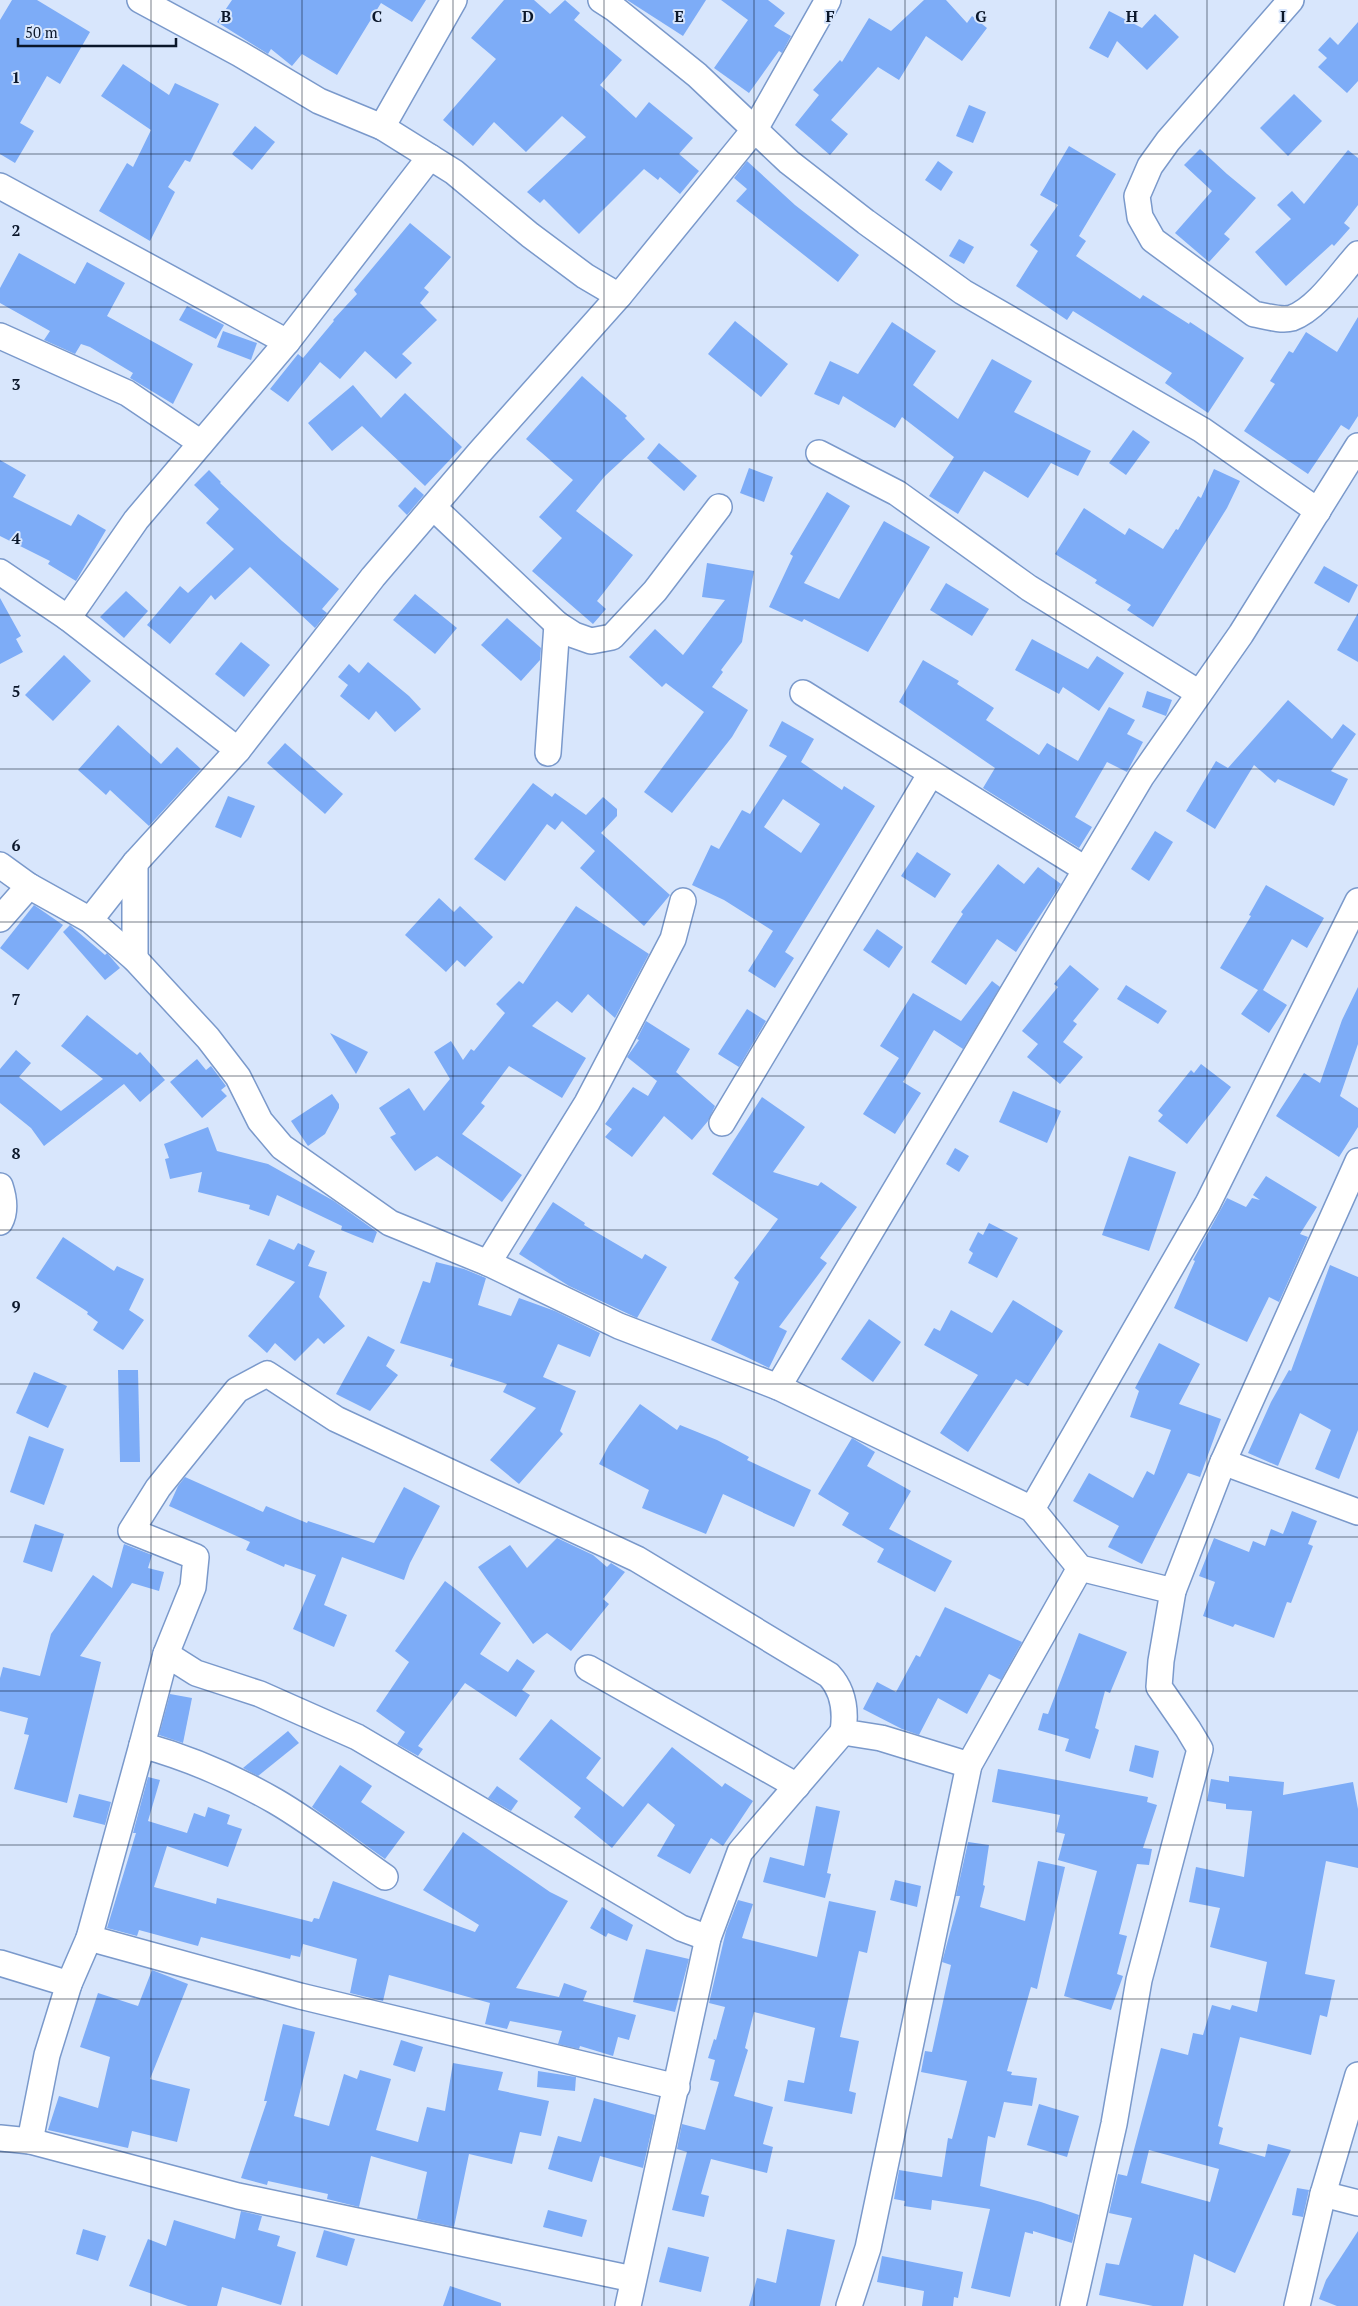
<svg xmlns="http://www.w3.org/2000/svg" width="1358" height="2306" viewBox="0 0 1358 2306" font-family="'PT Serif',serif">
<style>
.building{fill:#7dacf7;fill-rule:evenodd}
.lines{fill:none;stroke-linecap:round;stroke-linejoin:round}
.minor-casing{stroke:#7a99cb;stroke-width:28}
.minor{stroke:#fff;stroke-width:25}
.grid{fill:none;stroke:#0b172a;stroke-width:1;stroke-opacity:0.55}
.grid-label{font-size:16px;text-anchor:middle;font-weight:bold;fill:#0b172a;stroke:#d8e6fc;stroke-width:4;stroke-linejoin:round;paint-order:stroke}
</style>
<rect width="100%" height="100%" fill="#d8e6fc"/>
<g class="building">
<polygon points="12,0 37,0 90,32 60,84 47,76 20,123 34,131 15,163 0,154 0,20"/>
<polygon points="232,0 426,0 412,22 381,3 337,75 302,54 292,66 271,49 268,54 217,22"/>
<polygon points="504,0 534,0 550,14 565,0 580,13 574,20 622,60 600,85 636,118 649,102 693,138 679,154 699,171 680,194 660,177 658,180 644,169 579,234 544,199 540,203 527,192 586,137 562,116 526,152 494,122 473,146 443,120 496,59 471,38"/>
<polygon points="627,0 706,0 683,36"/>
<polygon points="721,0 768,0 785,13 774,26 791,36 782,53 779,51 749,93 714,68 748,20"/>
<polygon points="924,0 946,0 967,23 972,16 987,28 962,61 926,36 899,80 878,67 831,120 848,134 830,155 795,125 819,95 813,90 840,60 842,62 869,18 891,31"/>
<polygon points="1109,11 1142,28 1155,14 1179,37 1147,70 1117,41 1108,58 1089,48"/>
<polygon points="1358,22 1358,81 1347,93 1318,67 1327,58 1318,50 1330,37 1338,45"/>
<polygon points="123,64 169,95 175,83 219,104 190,162 185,160 168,187 175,192 150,241 99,211 127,163 133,167 151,130 101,96"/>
<polygon points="1294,94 1322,121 1288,156 1260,128"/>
<polygon points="969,105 986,112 973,143 956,136"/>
<polygon points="255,126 275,142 252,170 232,154"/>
<polygon points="1069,146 1116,174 1079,236 1086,241 1076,256 1140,299 1143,295 1189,324 1190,322 1244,358 1208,413 1165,383 1172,373 1073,311 1067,320 1016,286 1038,251 1030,245 1058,205 1040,195"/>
<polygon points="1200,149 1227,174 1256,198 1224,234 1230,239 1209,262 1175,233 1212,191 1184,165"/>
<polygon points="1348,150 1358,158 1358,205 1344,223 1350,228 1334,246 1332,244 1286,286 1255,252 1291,219 1277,205 1292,191 1304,204"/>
<polygon points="747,161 795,205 859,255 838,282 736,201 747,189 734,178"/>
<polygon points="938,161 953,172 941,191 925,180"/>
<polygon points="410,223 451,257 424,288 429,292 420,303 437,320 402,354 412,363 396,379 365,351 340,379 320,362 288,402 270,389 298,354 303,358 334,321 333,320 357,294 354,290"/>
<polygon points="959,239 974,247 964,264 949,256"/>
<polygon points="19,253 75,284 87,262 125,283 107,316 193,364 173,404 130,378 133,373 90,347 81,344 75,354 44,340 50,331 0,303 0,288"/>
<polygon points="187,306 224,325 216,339 179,320"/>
<polygon points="1358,317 1358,416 1349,430 1341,425 1308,474 1244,431 1275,384 1270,381 1289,351 1293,353 1306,332 1337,352"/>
<polygon points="735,321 788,364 761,397 708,354"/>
<polygon points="892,322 936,351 913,385 958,419 992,359 1032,381 1014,412 1091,451 1078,476 1051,463 1028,498 984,471 958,514 929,496 954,457 902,417 895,428 843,396 839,405 814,394 830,361 858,374"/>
<polygon points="223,331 257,343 251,360 217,347"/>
<polygon points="582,376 627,416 625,418 645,439 605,476 576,511 633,555 597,601 606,609 593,624 532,571 562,538 539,517 573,480 526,439"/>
<polygon points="353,385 381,418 405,393 462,447 425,486 362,426 332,451 308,423"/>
<polygon points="1133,430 1150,442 1126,475 1109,463"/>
<polygon points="659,443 697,476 684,491 647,458"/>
<polygon points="0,460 26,475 13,497 71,526 78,514 106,530 76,581 48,564 50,561 0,536"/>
<polygon points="749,468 773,477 764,502 740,493"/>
<polygon points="1214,469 1240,481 1227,508 1153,627 1127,610 1131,605 1095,583 1097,580 1055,554 1084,508 1125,535 1129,528 1163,549 1176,529 1178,530 1198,496 1201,498"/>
<polygon points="209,470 221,482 220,483 282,541 339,589 322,609 327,613 315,628 250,567 215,600 211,595 170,644 147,625 180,586 188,593 234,549 206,523 219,509 194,485"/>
<polygon points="415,487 424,495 407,515 398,506"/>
<polygon points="827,492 850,506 804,583 839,599 884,521 930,547 868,652 804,619 802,622 769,607 793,556 790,554"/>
<polygon points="707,563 754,571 742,642 721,670 723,672 712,687 748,710 732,737 672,813 644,792 704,712 666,683 662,687 629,657 655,629 683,655 725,600 702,597"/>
<polygon points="1324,566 1358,585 1349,603 1314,583"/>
<polygon points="946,583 989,609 972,636 930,610"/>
<polygon points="126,591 148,611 124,638 100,617"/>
<polygon points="415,594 457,628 435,654 393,620"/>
<polygon points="0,598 21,636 16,639 23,652 0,664"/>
<polygon points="1358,613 1358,662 1337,650"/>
<polygon points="507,618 541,648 540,660 521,681 481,645"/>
<polygon points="1032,639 1088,669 1097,656 1124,673 1099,711 1063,687 1059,694 1015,670"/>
<polygon points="241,642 270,665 244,697 215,674"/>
<polygon points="64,655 91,681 53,721 25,695"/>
<polygon points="923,660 959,681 957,684 994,708 986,720 1039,755 1047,743 1078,761 1109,707 1135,720 1127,734 1143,742 1127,772 1107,762 1075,817 1092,827 1079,848 983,788 995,768 899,702"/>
<polygon points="368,662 409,696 421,709 395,732 376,711 369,720 340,696 348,685 338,677 349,664 359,673"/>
<polygon points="1147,691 1172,700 1166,716 1142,707"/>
<polygon points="1288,700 1332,739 1343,724 1356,734 1331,771 1348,779 1334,806 1278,779 1275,783 1254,765 1215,829 1186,811 1216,761 1228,768"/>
<path d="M782,721L814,739L801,762L842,790L844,786L875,806L785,952L794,958L775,988L748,971L773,931L724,900L692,885L711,845L719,849L742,810L750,814L787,756L769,746ZM783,799L820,824L801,853L764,827Z"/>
<polygon points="118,725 161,764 177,747 201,769 149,826 110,790 106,795 78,770"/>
<polygon points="285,743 343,794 325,814 267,763"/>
<polygon points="533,783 552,797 555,793 586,815 603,797 617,809 617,816 601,833 670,895 644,926 580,868 595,851 562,821 555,830 547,824 505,881 474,859"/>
<polygon points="228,796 255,806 241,838 215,827"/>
<polygon points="1155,831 1173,842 1149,881 1131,869"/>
<polygon points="917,852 951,874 935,898 901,876"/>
<polygon points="998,864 1024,884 1038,867 1061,884 1016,952 997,939 966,985 931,962 963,914 961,912"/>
<polygon points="1266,885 1324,918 1307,948 1292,939 1263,990 1287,1005 1269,1033 1241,1014 1258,990 1220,968 1251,916 1249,915"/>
<polygon points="439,898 454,912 460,906 493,937 465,967 457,960 446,972 405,935"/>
<polygon points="34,905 63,925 28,970 0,948"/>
<polygon points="576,906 649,954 615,1018 588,994 572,1013 557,1001 532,1026 586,1058 562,1098 509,1066 481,1103 485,1106 462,1134 522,1175 502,1202 437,1156 415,1171 390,1137 396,1134 379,1108 409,1088 424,1111 450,1079 434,1052 451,1041 463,1060 471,1049 474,1051 505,1013 496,1004 519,981 523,984"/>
<polygon points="70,925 105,955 107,953 120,968 105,980 63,932"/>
<polygon points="877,929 903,947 889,968 863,950"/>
<polygon points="1070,965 1099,989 1073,1021 1077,1024 1063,1042 1083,1057 1060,1084 1027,1057 1038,1044 1022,1031 1058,987 1054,984"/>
<polygon points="992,981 1000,987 963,1049 934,1030 903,1082 921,1093 895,1134 863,1114 899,1058 880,1046 913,993 961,1021"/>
<polygon points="1126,985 1167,1011 1158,1024 1117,999"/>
<polygon points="1358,987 1358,1044 1340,1096 1358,1108 1358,1127 1339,1157 1276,1116 1304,1073 1320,1083 1342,1020"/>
<polygon points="747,1009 766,1021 739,1067 718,1054"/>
<polygon points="87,1015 137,1055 140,1052 165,1080 140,1102 124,1084 44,1146 31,1128 0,1103 0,1069 16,1050 31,1063 19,1077 61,1111 103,1079 61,1046"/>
<polygon points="646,1021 690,1049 676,1072 715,1106 708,1121 692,1140 664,1116 632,1157 605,1137 612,1129 605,1124 633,1087 648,1096 657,1081 627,1057 639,1040 637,1039"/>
<polygon points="330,1033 368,1052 356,1074"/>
<polygon points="197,1059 206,1070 211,1066 226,1086 221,1090 227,1096 202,1118 170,1082"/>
<polygon points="1201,1064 1231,1087 1187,1144 1158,1121 1163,1115 1158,1111 1191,1070 1194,1073"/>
<polygon points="1013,1091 1061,1111 1047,1143 999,1122"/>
<polygon points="332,1094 339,1104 339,1108 325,1134 308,1146 291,1121"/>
<polygon points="762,1097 805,1127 773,1172 818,1186 821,1182 857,1207 820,1258 827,1263 779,1327 787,1331 769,1368 711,1340 739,1282 734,1278 778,1219 712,1174"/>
<polygon points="208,1127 217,1151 268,1164 334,1201 377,1232 373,1243 341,1230 342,1226 277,1195 269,1216 249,1209 250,1205 198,1192 202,1172 170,1179 165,1159 169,1158 164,1144"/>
<polygon points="955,1148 969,1156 959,1172 946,1164"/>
<polygon points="1129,1156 1176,1172 1149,1251 1102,1235"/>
<polygon points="1266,1176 1317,1207 1300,1234 1308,1237 1279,1302 1269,1297 1247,1342 1174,1308 1195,1261 1193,1260 1227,1198 1246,1207 1252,1198 1260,1200 1253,1195"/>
<polygon points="553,1202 585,1223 584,1225 642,1259 645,1254 667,1267 637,1318 569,1286 519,1254"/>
<polygon points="989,1223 1018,1238 997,1278 968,1263 973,1253 969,1250 978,1232 983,1235"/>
<polygon points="63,1237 114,1271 117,1266 144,1279 129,1310 144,1320 123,1350 93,1330 98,1322 87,1314 88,1312 36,1278"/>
<polygon points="269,1239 294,1250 298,1243 315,1251 308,1266 327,1272 319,1297 345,1326 324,1344 318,1338 295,1361 275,1343 267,1353 248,1336 295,1282 256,1265"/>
<polygon points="436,1262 464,1269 486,1278 478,1305 511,1316 519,1298 555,1311 600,1333 590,1357 558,1344 543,1377 576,1391 560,1431 563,1434 519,1484 490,1460 536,1408 503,1392 507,1384 450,1366 453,1359 400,1343 423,1281 430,1283"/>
<polygon points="1330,1265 1358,1277 1358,1430 1339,1479 1315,1469 1331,1430 1300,1413 1278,1466 1248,1453 1271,1402 1289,1370 1291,1371"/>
<polygon points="1013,1300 1063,1331 1028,1386 1016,1379 968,1452 940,1433 978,1375 924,1345 934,1328 940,1331 951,1310 992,1333"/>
<polygon points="869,1319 901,1342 873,1382 841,1359"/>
<polygon points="368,1336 395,1350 386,1366 398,1375 370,1411 336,1394"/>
<polygon points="1159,1343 1200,1364 1179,1404 1221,1419 1200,1477 1188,1473 1142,1564 1108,1547 1119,1526 1073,1501 1089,1473 1133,1498 1147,1471 1154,1475 1171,1430 1130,1417 1139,1391 1135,1388"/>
<polygon points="118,1370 138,1370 140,1462 120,1462"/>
<polygon points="34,1372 67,1386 48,1428 16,1413"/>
<polygon points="640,1404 677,1430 680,1425 717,1440 749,1457 747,1460 811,1490 794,1527 723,1494 706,1534 642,1508 649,1490 599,1464 609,1445"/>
<polygon points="29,1436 64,1449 44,1505 10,1492"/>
<polygon points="852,1438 875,1452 867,1466 911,1491 889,1529 952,1561 935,1592 877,1562 884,1549 842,1525 849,1513 818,1494"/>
<polygon points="185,1477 263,1512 266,1506 307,1523 308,1521 374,1543 404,1487 440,1506 410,1563 404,1580 342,1557 324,1605 347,1615 334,1647 293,1629 316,1575 285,1564 284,1567 246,1550 250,1542 169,1506 178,1486"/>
<polygon points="1292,1511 1317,1521 1308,1544 1313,1546 1291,1603 1287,1602 1274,1638 1235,1624 1233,1627 1203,1616 1215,1582 1199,1576 1214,1538 1249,1552 1253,1541 1265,1546 1271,1529 1283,1534"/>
<polygon points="35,1524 64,1534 52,1572 23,1562"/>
<polygon points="557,1538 593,1555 607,1567 611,1563 625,1572 603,1599 609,1604 571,1651 547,1633 533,1644 478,1567 510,1545 527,1568"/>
<polygon points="124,1544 152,1555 148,1568 164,1572 159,1591 132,1583 80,1656 101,1662 67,1803 14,1789 29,1735 24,1734 28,1718 0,1711 0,1678 3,1667 40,1676 51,1634 93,1575 112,1588"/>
<polygon points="445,1581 501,1623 480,1654 508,1672 517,1659 535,1671 522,1690 530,1695 516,1717 465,1683 418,1746 423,1749 418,1756 397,1744 405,1732 376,1711 409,1662 395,1651"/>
<polygon points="945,1607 1022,1642 1001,1680 989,1674 967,1714 938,1698 919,1735 902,1729 863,1709 877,1682 896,1692 916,1655 920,1657"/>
<polygon points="1079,1633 1127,1652 1110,1693 1105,1691 1095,1728 1099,1730 1090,1759 1065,1751 1069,1739 1038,1730 1043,1713 1048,1714"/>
<polygon points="170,1694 192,1698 183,1743 159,1735"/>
<polygon points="551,1719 601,1758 586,1778 623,1807 672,1747 722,1787 725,1783 753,1801 723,1846 711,1838 690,1874 657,1856 675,1825 648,1803 612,1848 574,1817 581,1808 519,1759"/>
<polygon points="288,1731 299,1743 258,1776 243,1768"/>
<polygon points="1135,1745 1159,1751 1153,1778 1129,1771"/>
<polygon points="340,1765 372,1786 361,1802 405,1832 385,1859 312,1807"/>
<polygon points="998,1769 1148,1797 1147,1802 1157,1805 1143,1848 1152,1849 1149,1865 1137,1864 1119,1934 1127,1936 1117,1974 1123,1976 1111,2010 1064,1996 1097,1871 1058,1860 1065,1834 1056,1832 1060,1815 992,1802"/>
<path d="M1229,1776L1284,1782L1283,1795L1353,1782L1358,1809V1868L1326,1861L1305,1974L1335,1980L1327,2017L1320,2015L1311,2055L1240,2037L1218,2126L1223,2128L1219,2144L1265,2157L1268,2144L1291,2150L1235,2273L1194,2254L1183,2306H1153L1099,2295L1106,2263L1119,2265L1132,2218L1109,2213L1118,2174L1127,2176L1161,2048L1188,2055L1193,2033L1203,2035L1212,2005L1230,2010L1232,2005L1257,2012L1267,1962L1210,1947L1220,1908L1189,1902L1196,1867L1244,1877L1252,1811L1226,1809V1804L1207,1801L1211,1779L1229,1782ZM1149,2150L1219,2169L1210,2202L1141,2183Z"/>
<polygon points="148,1777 160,1780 148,1821 187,1833 194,1813 205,1817 208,1807 230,1815 227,1824 242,1829 228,1867 167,1846 154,1887 216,1904 217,1898 312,1922 314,1918 319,1919 333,1881 475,1932 479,1925 423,1890 463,1832 550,1892 568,1901 516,1988 559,1997 564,1983 587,1991 583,2001 636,2015 629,2040 618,2037 613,2056 580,2046 579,2049 558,2044 562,2031 510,2021 507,2029 485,2024 490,2003 389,1975 383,2001 350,1993 357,1959 303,1944 300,1957 291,1955 290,1959 201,1937 198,1946 139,1930 137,1936 107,1928 136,1833 133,1833"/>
<polygon points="497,1786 518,1801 511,1811 488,1798"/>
<polygon points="79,1794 111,1802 105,1825 73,1817"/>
<polygon points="816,1806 840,1811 827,1873 831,1874 825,1898 763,1882 770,1857 804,1866"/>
<polygon points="968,1842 989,1845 983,1885 985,1886 980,1907 1025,1921 1038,1861 1065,1867 1037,1989 1031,1987 1007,2071 1012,2072 1011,2075 1037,2078 1032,2106 1004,2102 995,2138 988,2136 980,2186 1041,2202 1079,2215 1072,2243 1033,2231 1033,2234 1025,2232 1010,2297 971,2288 990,2209 932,2200 931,2210 904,2206 905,2201 894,2199 899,2170 942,2177 948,2138 952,2139 967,2081 921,2072 925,2051 932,2052 951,1965 942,1962 960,1896 956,1896"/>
<polygon points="895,1880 921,1886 917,1907 890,1900"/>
<polygon points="738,1900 753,1904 742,1938 817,1957 829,1901 876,1911 867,1953 859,1951 840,2037 859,2041 849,2091 856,2093 852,2114 784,2101 788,2080 804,2083 815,2028 754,2012 745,2048 748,2050 734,2096 773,2107 763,2144 773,2147 767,2173 711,2159 701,2194 709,2196 704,2217 672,2210 687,2152 677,2149 682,2124 705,2130 719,2082 710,2080 715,2060 708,2058 714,2039 716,2040 725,2007 709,2003 726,1931"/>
<polygon points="602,1907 633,1925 627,1941 608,1933 606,1937 590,1928"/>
<polygon points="646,1949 689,1959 675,2012 633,2002"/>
<polygon points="152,1970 188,1984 150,2079 190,2089 177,2142 132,2131 128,2148 48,2130 59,2096 98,2108 110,2057 80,2047 98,1993 138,2006"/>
<polygon points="283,2024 315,2032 294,2116 329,2126 344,2074 357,2079 360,2070 391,2079 376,2130 418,2142 427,2107 445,2111 453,2063 503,2072 498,2090 549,2101 541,2136 520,2132 512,2164 469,2154 454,2227 417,2219 427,2172 371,2156 359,2207 327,2199 328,2194 268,2181 267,2185 241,2178 267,2101 264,2101"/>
<polygon points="401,2040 423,2047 415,2072 393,2065"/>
<polygon points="538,2071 576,2077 575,2091 537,2087"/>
<polygon points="594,2098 655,2115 643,2168 600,2156 592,2182 548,2169 558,2136 581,2142"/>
<polygon points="1039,2104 1079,2116 1067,2157 1027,2145"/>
<polygon points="1297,2188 1309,2190 1303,2217 1292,2215"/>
<polygon points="548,2210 587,2220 582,2237 543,2227"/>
<polygon points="241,2211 262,2216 258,2230 280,2236 277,2246 296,2252 281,2305 222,2287 217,2306 188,2306 129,2286 148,2239 166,2246 174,2220 235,2239"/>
<polygon points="83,2229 106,2236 98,2261 76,2254"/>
<polygon points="787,2229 835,2240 820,2306 749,2306 757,2278 776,2283"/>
<polygon points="324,2230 355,2239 347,2266 316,2257"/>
<polygon points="1358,2231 1358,2306 1337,2306 1319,2299 1326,2280"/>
<polygon points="668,2247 709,2257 701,2292 659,2282"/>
<polygon points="882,2256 963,2272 958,2298 954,2297 953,2306 922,2306 924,2291 877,2282"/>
<polygon points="450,2286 501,2303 501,2306 443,2306"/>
</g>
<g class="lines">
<defs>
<g id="minor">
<polyline points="140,0 240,54 319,101 382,127 454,172 530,235 585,276 619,296"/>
<polyline points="601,0 615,9 697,75 789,162 866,222 963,292 1202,430 1318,511"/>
<path d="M1291,0L1168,141L1150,166L1137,196L1140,217L1153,240L1254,314C1265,316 1281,321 1292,318C1317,309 1340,274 1358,254"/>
<polyline points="382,127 454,0"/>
<polyline points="0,186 287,342"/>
<polyline points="0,336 127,393 201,443"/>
<polyline points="819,453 897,493 1029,588 1199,693"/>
<polyline points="433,507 557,624 574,635 591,641 612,637 655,591 719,507"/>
<polyline points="0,572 68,618 238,750"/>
<polyline points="68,618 136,520 287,342 430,157"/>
<polyline points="803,693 1085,869"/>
<polyline points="548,753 557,624"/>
<polyline points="0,865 29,886 90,920 135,959 208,1038 238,1077 260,1121 282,1147 390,1223 488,1263 619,1326 778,1387 1032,1509 1080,1568 1173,1591"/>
<polyline points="0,919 29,886"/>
<polyline points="90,920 135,863 238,750 373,577 479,453 619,296 755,129 828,0"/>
<polyline points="135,959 135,863"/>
<polyline points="722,1123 930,775"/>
<path d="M0,1186C4,1198 6,1211 0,1222"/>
<polyline points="488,1263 587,1103 673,939 683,901"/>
<polyline points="778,1387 1141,777 1241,634 1358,446"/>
<polyline points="1223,1462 1358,1512"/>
<polyline points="1032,1509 1208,1203 1358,901"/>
<path d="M166,1654L193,1587L196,1557L131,1531L158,1488L237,1390L267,1374L336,1419L637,1559L829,1675C844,1691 846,1712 843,1732L881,1738L969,1765"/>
<polyline points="588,1668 797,1786"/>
<polyline points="142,1745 166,1654 196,1673 260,1694 357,1737 681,1928 708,1938"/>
<polyline points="89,1938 300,1996 677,2087"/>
<polyline points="0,1963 69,1984"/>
<polyline points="0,2138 30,2141 238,2196 633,2279"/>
<path d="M30,2141L47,2055L69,1984L89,1938L142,1745C189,1758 233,1777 275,1801C313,1823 349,1852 385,1877"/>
<polyline points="1323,2194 1358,2203"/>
<polyline points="628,2306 708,1938 740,1852 843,1732"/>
<polyline points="849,2306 868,2248 969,1765 1080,1568"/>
<polyline points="1073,2306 1114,2124 1139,1980 1200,1749 1188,1729 1159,1687 1161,1661 1173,1591 1223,1462 1358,1161"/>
<polyline points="1297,2306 1323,2194 1358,2075"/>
</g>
</defs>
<use href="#minor" class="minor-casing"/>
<use href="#minor" class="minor"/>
</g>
<path class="grid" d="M151,0V2306M302,0V2306M453,0V2306M604,0V2306M754,0V2306M905,0V2306M1056,0V2306M1207,0V2306M0,154H1358M0,307H1358M0,461H1358M0,615H1358M0,769H1358M0,922H1358M0,1076H1358M0,1230H1358M0,1384H1358M0,1537H1358M0,1691H1358M0,1845H1358M0,1999H1358M0,2152H1358"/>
<g class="grid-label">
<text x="226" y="22">B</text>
<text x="377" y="22">C</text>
<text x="528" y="22">D</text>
<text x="679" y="22">E</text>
<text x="830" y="22">F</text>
<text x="981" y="22">G</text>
<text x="1132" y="22">H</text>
<text x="1283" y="22">I</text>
<text x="16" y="83">1</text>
<text x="16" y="236">2</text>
<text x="16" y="390">3</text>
<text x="16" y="544">4</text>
<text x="16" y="697">5</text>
<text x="16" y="851">6</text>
<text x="16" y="1005">7</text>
<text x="16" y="1159">8</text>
<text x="16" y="1312">9</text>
</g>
<path d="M18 38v8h158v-8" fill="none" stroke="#0b172a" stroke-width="2.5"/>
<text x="25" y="38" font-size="15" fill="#0b172a" stroke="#d8e6fc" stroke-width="4" paint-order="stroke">50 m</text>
</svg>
